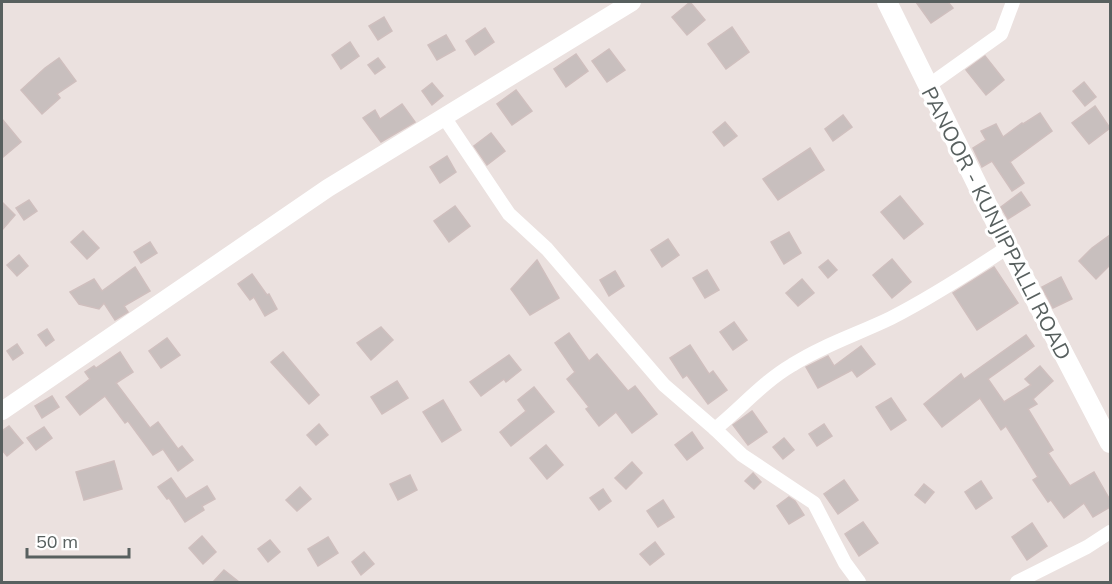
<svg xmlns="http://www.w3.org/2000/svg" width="1112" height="584" viewBox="0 0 1112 584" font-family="Mulish,sans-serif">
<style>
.building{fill:#c8bfbe;stroke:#cfbfbe;stroke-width:1.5}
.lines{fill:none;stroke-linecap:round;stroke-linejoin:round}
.minor{stroke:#fff;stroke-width:14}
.tertiary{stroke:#fff;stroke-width:18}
.secondary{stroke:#fff;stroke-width:20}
.labels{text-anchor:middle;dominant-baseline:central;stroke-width:6;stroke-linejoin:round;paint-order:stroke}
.street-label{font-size:21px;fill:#58605f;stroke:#fff}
</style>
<rect width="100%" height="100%" fill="#ebe1df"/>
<g class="building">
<polygon points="690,2 705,20 687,35 672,17"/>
<polygon points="916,2 948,2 953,8 931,23"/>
<polygon points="384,17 392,31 378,40 369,26"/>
<polygon points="732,27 749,52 726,69 708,44"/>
<polygon points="485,28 494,42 475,55 466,41"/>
<polygon points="446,35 455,50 437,60 428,45"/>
<polygon points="350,42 359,56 341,69 332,55"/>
<polygon points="609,49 625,70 607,82 592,61"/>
<polygon points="576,54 588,71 566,87 554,69"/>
<polygon points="985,56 1004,80 986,95 966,70"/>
<polygon points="59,58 76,81 57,94 60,98 42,114 21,90 45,68"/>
<polygon points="378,58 385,67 375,74 368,65"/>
<polygon points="1084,82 1096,97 1085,106 1073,91"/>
<polygon points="432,83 443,96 432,105 422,91"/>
<polygon points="516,90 532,111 512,125 497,104"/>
<polygon points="402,104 415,122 381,142 363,118 375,110 380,119"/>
<polygon points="1095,106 1110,128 1089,144 1072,123"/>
<polygon points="1040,113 1052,131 1010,162 1024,183 1012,191 992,161 982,167 973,148 986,140 981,131 996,124 1003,137 1022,123 1023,124"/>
<polygon points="843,115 852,127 833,141 825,129"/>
<polygon points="2,119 21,142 2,158"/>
<polygon points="725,122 737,136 724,146 713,132"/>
<polygon points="491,133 505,151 487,165 474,146"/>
<polygon points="810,148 824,170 778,200 763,179"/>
<polygon points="447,156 456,172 440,183 430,167"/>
<polygon points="1021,192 1030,205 1008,219 1001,207"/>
<polygon points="900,196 923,224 904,239 881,212"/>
<polygon points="29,200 37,211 24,220 16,208"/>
<polygon points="2,202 15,215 2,230"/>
<polygon points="455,206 470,226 449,242 434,221"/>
<polygon points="83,231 99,248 87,259 71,242"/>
<polygon points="789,232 801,253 784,264 771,242"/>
<polygon points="1110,235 1110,265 1096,279 1079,261 1092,248"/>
<polygon points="668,239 679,255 662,267 651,250"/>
<polygon points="150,242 157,253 141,263 134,252"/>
<polygon points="19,255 28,266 17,276 7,265"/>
<polygon points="892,259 911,282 892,298 873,275"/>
<polygon points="537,260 559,298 530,315 511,289"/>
<polygon points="828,260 837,270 828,278 819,267"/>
<polygon points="135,267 150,291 124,306 128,312 115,320 104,303 99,309 79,304 70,292 94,279 102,291"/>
<polygon points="994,267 1018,303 977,330 953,293"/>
<polygon points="707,270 719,290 705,298 693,278"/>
<polygon points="615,271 624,286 609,296 600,280"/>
<polygon points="252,274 267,295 269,294 277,309 265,316 254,297 250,300 238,284"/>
<polygon points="1061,277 1072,299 1053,308 1042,287"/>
<polygon points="802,279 814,293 798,306 786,293"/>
<polygon points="734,322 747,340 733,350 720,332"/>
<polygon points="381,327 393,340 371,360 357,343"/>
<polygon points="47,329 54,340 46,346 38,335"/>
<polygon points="569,333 589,361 597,354 628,391 635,386 657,414 632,433 616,412 599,426 586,409 589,407 567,379 575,372 555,343"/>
<polygon points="1026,335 1034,346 988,379 1004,402 1031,385 1025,379 1040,366 1053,381 1033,399 1037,404 1028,409 1053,450 1048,453 1070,486 1094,472 1110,500 1110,507 1093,517 1084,503 1064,518 1051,500 1048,502 1033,480 1038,477 1006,426 1001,430 980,398 942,427 924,404 961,374 964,379"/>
<polygon points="167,338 180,355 161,368 149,351"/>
<polygon points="17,344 23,353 13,360 7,351"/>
<polygon points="690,345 709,374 713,371 727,390 708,404 687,375 683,378 670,358"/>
<polygon points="861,346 875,364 857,377 852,370 818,388 806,367 828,356 834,366"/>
<polygon points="120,352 133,372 116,383 150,428 158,422 178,449 182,446 193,460 178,471 163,449 153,455 128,421 125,423 105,396 80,415 66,397 90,379 85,372 94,366 96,368"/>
<polygon points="283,352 319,395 309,404 271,362"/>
<polygon points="509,355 521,370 506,382 504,379 481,396 470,382"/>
<polygon points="397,381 408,398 382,414 371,397"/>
<polygon points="534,387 554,412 511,446 500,432 526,411 518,400"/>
<polygon points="52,396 59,407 42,418 35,406"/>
<polygon points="891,398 906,420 891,430 876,407"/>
<polygon points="443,400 461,430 442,442 423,412"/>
<polygon points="752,411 767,432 748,445 733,425"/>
<polygon points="319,424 328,435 316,445 307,435"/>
<polygon points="824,424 832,436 817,446 809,434"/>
<polygon points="9,426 23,443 7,456 2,450 2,431"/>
<polygon points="44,427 52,438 36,450 27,438"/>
<polygon points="692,432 703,448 687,460 675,445"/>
<polygon points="784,438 794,450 783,459 773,447"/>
<polygon points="546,445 563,465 547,479 530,458"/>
<polygon points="114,461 122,489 84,500 76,472"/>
<polygon points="632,462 642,473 626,489 615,478"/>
<polygon points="753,473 761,482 754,489 745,481"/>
<polygon points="410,475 417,490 398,500 390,484"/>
<polygon points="171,478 186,499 207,486 215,499 202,506 204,510 185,522 169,498 167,499 158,487"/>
<polygon points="844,480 858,500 838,514 824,494"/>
<polygon points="981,481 992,498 976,509 965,492"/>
<polygon points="924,484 934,492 925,503 915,495"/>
<polygon points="300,487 311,499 297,511 286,500"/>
<polygon points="603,489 611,501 599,510 590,498"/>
<polygon points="789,497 795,501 804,515 789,524 777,506"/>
<polygon points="663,500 674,517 658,527 647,511"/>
<polygon points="863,522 878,543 859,556 845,534"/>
<polygon points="1032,523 1047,546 1027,560 1012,537"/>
<polygon points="202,536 216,552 203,564 189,548"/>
<polygon points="328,537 338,553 318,566 308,549"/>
<polygon points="270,540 280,552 268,562 258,549"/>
<polygon points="655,542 664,554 650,565 640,554"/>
<polygon points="364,552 374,564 361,575 352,562"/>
<polygon points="224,570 239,582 213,582"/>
</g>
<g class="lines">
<g class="minor">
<polyline points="928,86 1001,34 1013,2"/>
<polyline points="444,117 509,214 547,249 664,385 715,429 742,455 814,503 845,563 859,582"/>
<path d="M715,429C741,408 763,382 792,365C823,345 858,334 891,318C932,297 969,273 1008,247"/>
<polyline points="1017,582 1087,547 1110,532"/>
</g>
<polyline class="tertiary" points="2,411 328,188 632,2"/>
<polyline class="secondary" points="887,2 1008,247 1110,443"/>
</g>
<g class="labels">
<g class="street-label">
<text transform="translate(997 223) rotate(63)">PANOOR - KUNJIPPALLI ROAD</text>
</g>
</g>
<rect width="1112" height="584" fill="none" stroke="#58605f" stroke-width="6"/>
<path d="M27 548v9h102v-9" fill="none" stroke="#58605f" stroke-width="3"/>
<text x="36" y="548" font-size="18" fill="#58605f" stroke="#ffffff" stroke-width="4.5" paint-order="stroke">50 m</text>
</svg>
